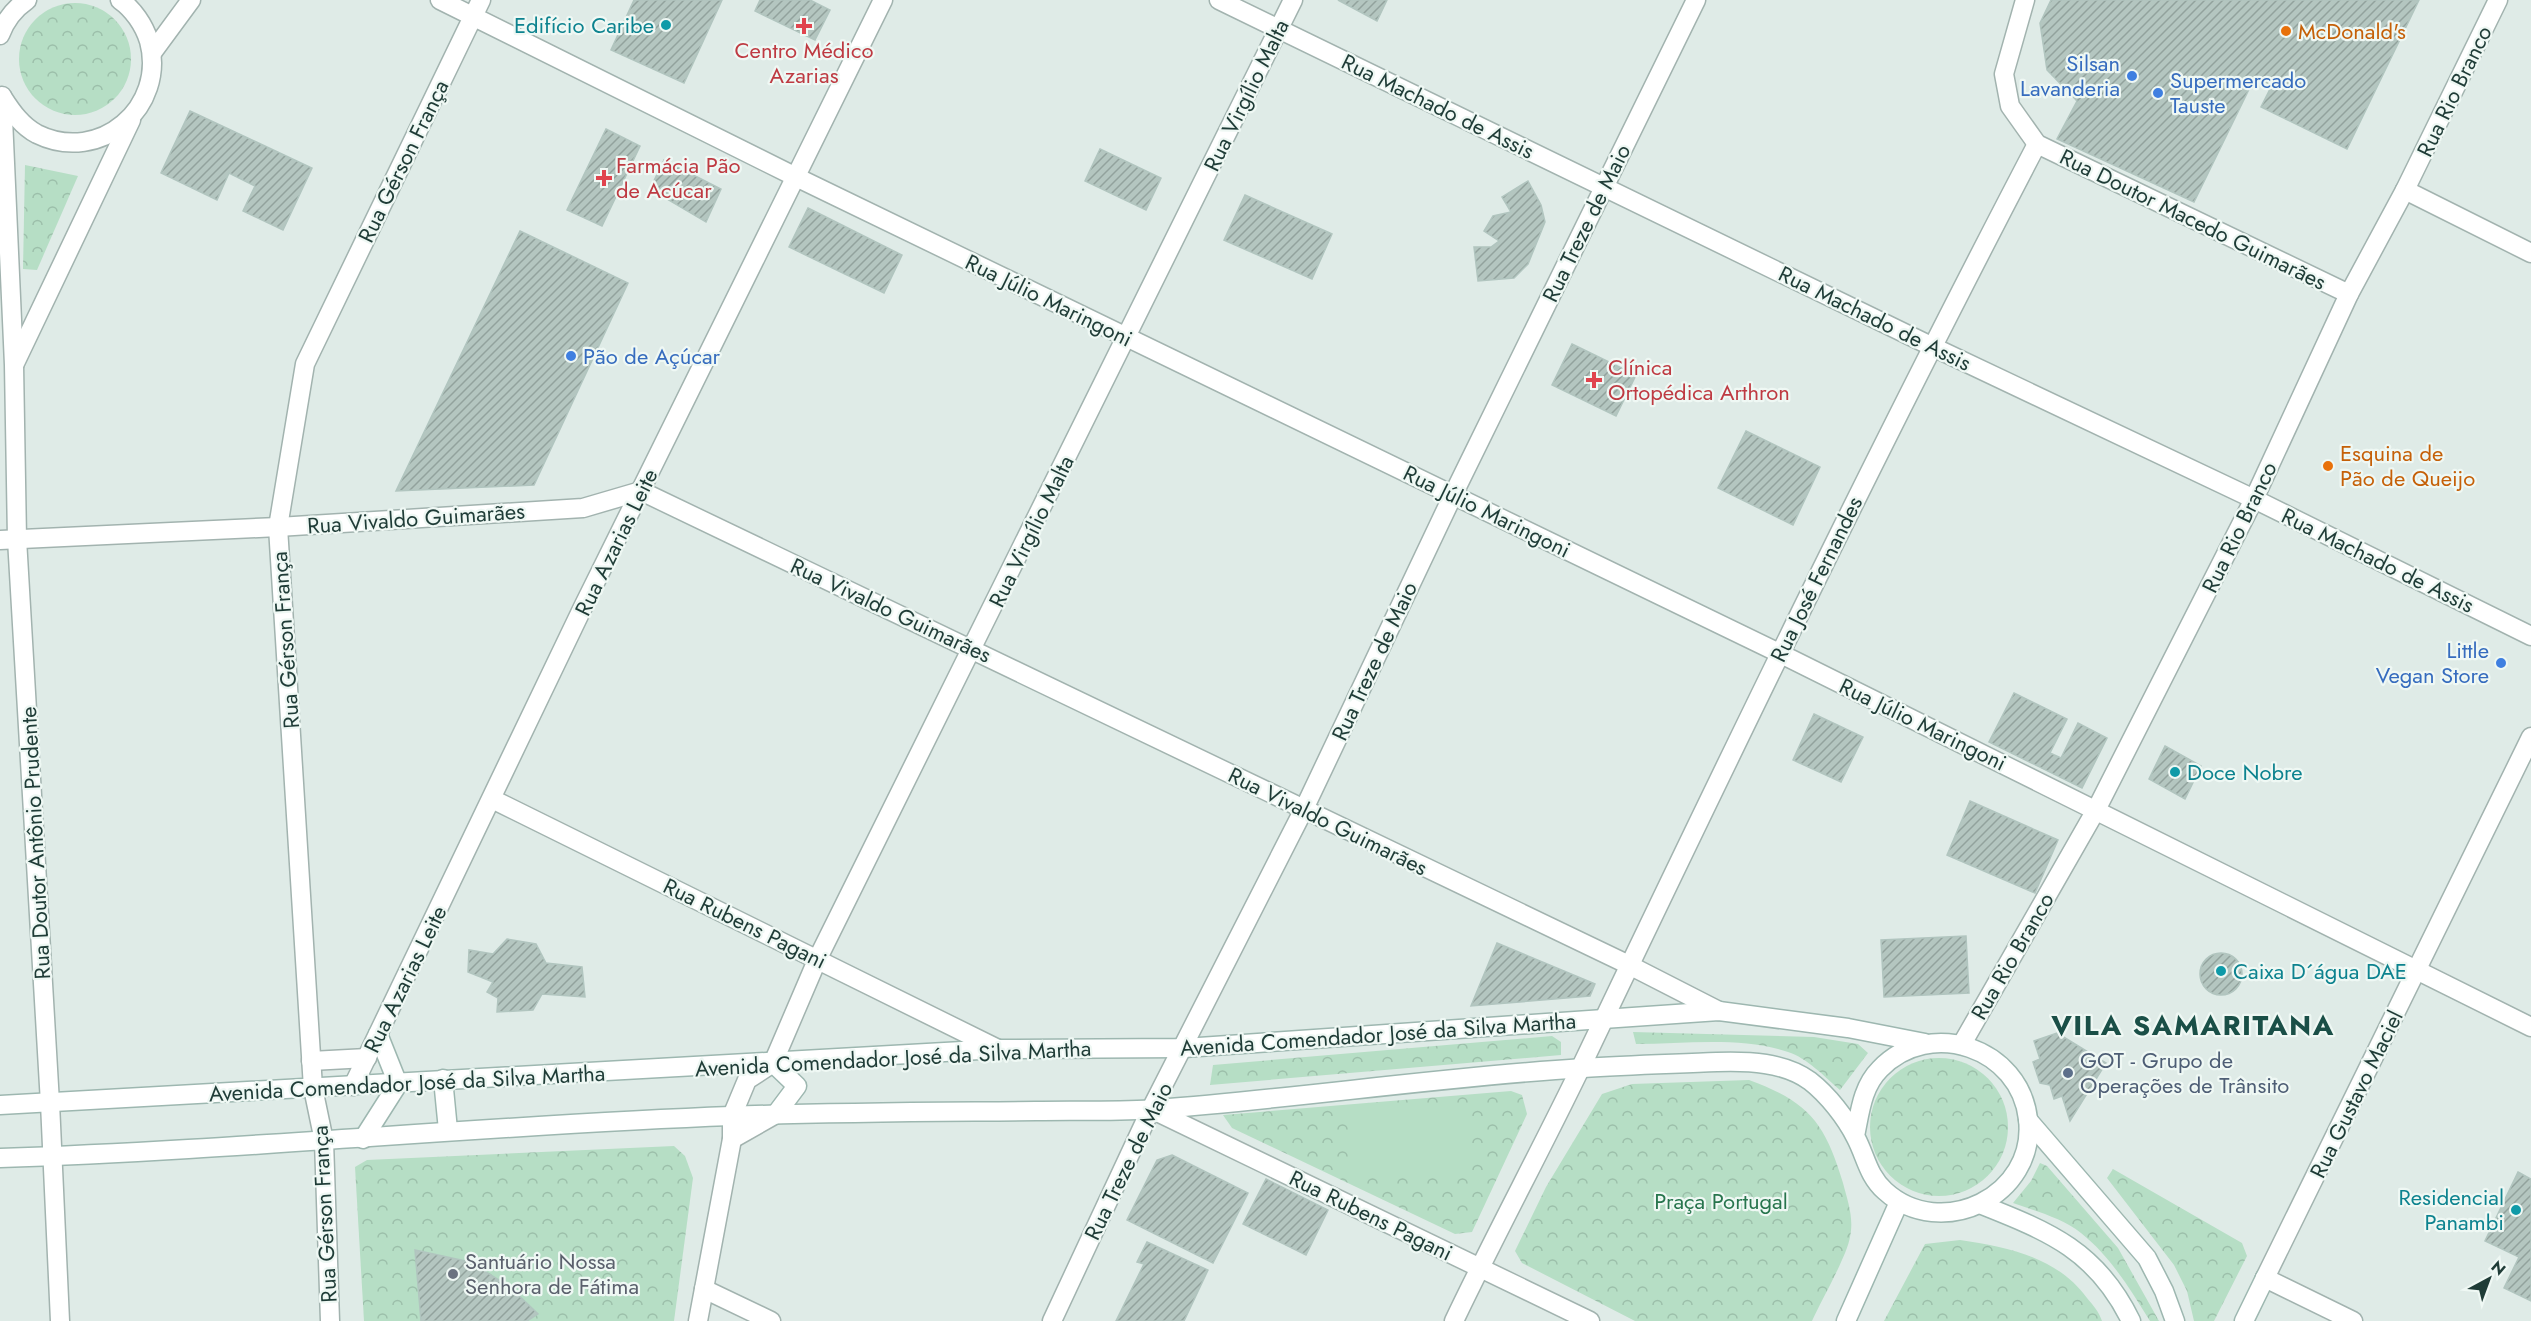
<svg xmlns="http://www.w3.org/2000/svg" width="2531" height="1321" viewBox="0 0 2531 1321" font-family="Jost,sans-serif">
<style>
.park{fill:url(#park-crowns)}
.pitch{fill:#b6dec5}
.building{fill:url(#building-hatch);stroke:#b1c5bf;stroke-width:1.5}
.lines{fill:none;stroke-linecap:round;stroke-linejoin:round}
.minor-casing{stroke:#a2b3af;stroke-width:21}
.tertiary-casing{stroke:#a2b3af;stroke-width:21}
.secondary-casing{stroke:#9db7b0;stroke-width:21}
.minor{stroke:#fff;stroke-width:18}
.tertiary{stroke:#fff;stroke-width:18}
.secondary{stroke:#fff;stroke-width:18}
.culture-dot{fill:#0f9aa8;stroke:#eff8f4;stroke-width:2}
.health-dot{fill:#e0444e;stroke:#eff8f4;stroke-width:2}
.food-dot{fill:#e8710a;stroke:#eff8f4;stroke-width:2}
.shop-dot{fill:#3f7fe0;stroke:#eff8f4;stroke-width:2}
.service-dot{fill:#5c6f8a;stroke:#eff8f4;stroke-width:2}
.worship-dot{fill:#6b7280;stroke:#eff8f4;stroke-width:2}
.labels{text-anchor:middle;dominant-baseline:central;stroke-width:4.5;stroke-linejoin:round;paint-order:stroke}
.culture-label{font-size:22px;fill:#0d838f;stroke:#eff8f4;text-anchor:end}
.food-label{font-size:22px;fill:#c56008;stroke:#eff8f4;text-anchor:start}
.health-label{font-size:22px;fill:#be3a42;stroke:#eff8f4;text-anchor:start}
.shop-label{font-size:22px;fill:#366cbe;stroke:#eff8f4;text-anchor:end}
.street-label{font-size:22px;fill:#1f3c37;stroke:#eff8f4}
.service-label{font-size:22px;fill:#4e5e75;stroke:#eff8f4;text-anchor:start}
.park-label{font-size:22px;fill:#27754d;stroke:#eff8f4}
.worship-label{font-size:22px;fill:#5b616d;stroke:#eff8f4;text-anchor:start}
.district-label{font-size:28px;font-weight:bold;letter-spacing:1.5px;fill:#1a4f47;stroke:#eff8f4}
</style>
<defs>
<pattern id="park-crowns" width="20" height="18" patternUnits="userSpaceOnUse" patternTransform="scale(1.5)"><rect width="20" height="18" fill="#b6dec5"/><path d="M2 6a3 3 0 1 1 6 0M12 15a3 3 0 1 1 6 0" fill="none" stroke="#9cbfaa"/></pattern>
<pattern id="building-hatch" width="6" height="6" patternUnits="userSpaceOnUse" patternTransform="scale(1.5)"><rect width="6" height="6" fill="#b4c6c0"/><path d="M-1 1l2-2M0 6l6-6M5 7l2-2" fill="none" stroke="#92a29d"/></pattern>
</defs>
<rect width="100%" height="100%" fill="#dfebe7"/>
<g class="park">
<circle cx="75" cy="59" r="56"/>
<polygon points="25,165 78,176 37,270 23,269"/>
<path d="M1633,1032L1814,1037L1858,1044L1868,1053L1840,1090C1825,1077 1807,1058 1788,1052C1741,1036 1684,1044 1636,1044Z"/>
<polygon points="1552,1036 1561,1042 1561,1055 1210,1085 1213,1065"/>
<circle cx="1939" cy="1127" r="69"/>
<path d="M1749,1080C1809,1102 1825,1123 1843,1183C1848,1202 1854,1218 1850,1237C1847,1256 1821,1301 1812,1321H1635L1522,1263L1515,1251L1546,1187L1602,1094L1632,1084Z"/>
<polygon points="1511,1091 1522,1095 1527,1114 1472,1232 1455,1234 1232,1128 1223,1115"/>
<polygon points="674,1146 685,1156 693,1178 674,1321 364,1321 355,1167 367,1160"/>
<path d="M2040,1163L2047,1166L2118,1248L2159,1321H2150C2130,1289 2111,1257 2081,1233C2062,1218 2035,1211 2013,1203L2031,1181Z"/>
<polygon points="2113,1169 2242,1243 2247,1256 2214,1321 2194,1321 2187,1291 2174,1265 2107,1178"/>
<path d="M1960,1240C2008,1247 2057,1257 2087,1298C2093,1305 2099,1312 2102,1321H1884L1925,1244Z"/>
</g>
<rect class="pitch" x="1349" y="1110" width="119" height="63"/>
<g class="building">
<polygon points="634,0 722,0 684,83 611,50"/>
<polygon points="760,0 810,0 830,10 815,40 755,11"/>
<polygon points="1338,0 1387,0 1377,21"/>
<polygon points="2051,0 2419,0 2347,149 2261,107 2272,85 2255,77 2194,202 2057,139 2077,101 2047,70 2040,23"/>
<polygon points="190,111 312,168 283,230 243,211 255,186 229,173 217,200 161,173"/>
<polygon points="606,129 640,146 602,226 567,210"/>
<polygon points="1100,149 1161,178 1146,210 1085,181"/>
<polygon points="664,160 721,189 706,222 650,189"/>
<polygon points="1528,181 1541,205 1545,222 1528,264 1514,278 1478,281 1474,247 1491,247 1499,241 1484,231 1493,216 1511,212 1502,197"/>
<polygon points="1245,195 1332,234 1312,279 1224,240"/>
<polygon points="808,208 902,255 884,293 789,247"/>
<polygon points="520,231 628,283 534,485 396,491"/>
<polygon points="1572,344 1636,375 1616,416 1552,385"/>
<polygon points="1746,431 1820,467 1793,525 1718,488"/>
<polygon points="2014,693 2067,719 2050,753 2061,758 2078,723 2107,738 2082,788 1989,742"/>
<polygon points="1814,714 1863,737 1841,782 1793,760"/>
<polygon points="2165,746 2201,766 2185,799 2149,779"/>
<polygon points="1970,801 2058,840 2035,893 1947,855"/>
<polygon points="1966,936 1969,993 1884,997 1881,940"/>
<polygon points="507,939 536,944 546,963 582,967 585,997 542,994 533,1010 497,1012 498,998 487,992 493,982 468,972 469,950 493,954"/>
<polygon points="1497,943 1595,984 1590,996 1471,1006"/>
<circle cx="2221" cy="974" r="21"/>
<polygon points="2057,1033 2106,1063 2070,1121 2062,1096 2054,1099 2050,1085 2040,1083 2033,1062 2040,1059 2034,1041"/>
<polygon points="1172,1155 1248,1193 1213,1263 1127,1220 1157,1160"/>
<polygon points="2518,1172 2531,1179 2531,1301 2504,1288 2519,1257 2485,1241"/>
<polygon points="1266,1179 1328,1210 1306,1255 1243,1224"/>
<polygon points="1147,1242 1208,1270 1184,1321 1116,1321 1144,1264 1137,1262"/>
<polygon points="415,1250 470,1262 510,1287 538,1314 527,1321 421,1321"/>
</g>
<g class="lines">
<defs>
<g id="minor">
<polyline points="440,0 796,177 1779,653 2531,1027"/>
<polyline points="1219,0 1931,346 2254,499 2531,636"/>
<polyline points="2025,0 2004,74 2010,106 2037,144 2349,294"/>
<path d="M0,35C5,21 14,9 27,0"/>
<polyline points="152,53 191,0"/>
<polyline points="2,96 14,365 17,539 50,1103 60,1321"/>
<path d="M3,98C12,112 22,126 37,134C100,165 167,107 149,41C144,25 133,9 120,0"/>
<polyline points="2405,190 2531,253"/>
<polyline points="15,363 131,120"/>
<polyline points="0,540 278,527 583,508 641,491 1629,965 1719,1011"/>
<polyline points="492,799 998,1049"/>
<polyline points="2265,1278 2353,1321"/>
<polyline points="704,1289 771,1321"/>
<polyline points="330,1321 324,1141 313,1088 278,527 305,364 481,0"/>
<path d="M1454,1321C1495,1235 1540,1152 1581,1067C1729,757 1878,448 2037,144"/>
</g>
<g id="tertiary">
<polyline points="1962,1044 2096,810 2254,499 2349,294 2405,190 2498,0"/>
<polyline points="311,1061 367,1058"/>
<polyline points="353,1086 583,607 883,0"/>
<polyline points="1151,1109 1590,1321"/>
<polyline points="732,1139 776,1114"/>
<polyline points="2265,1278 2531,737"/>
<polyline points="698,1321 732,1139 732,1116 747,1080 773,1063 818,958 1293,0"/>
<polyline points="1052,1321 1151,1109 1304,809 1453,495 1696,0"/>
</g>
<g id="secondary">
<polyline points="773,1063 797,1086 776,1114"/>
<polyline points="443,1079 448,1130"/>
<polyline points="0,1105 998,1049 1184,1048 1719,1011 1848,1028 1925,1043"/>
<polyline points="2028,1120 2147,1258 2164,1291 2175,1321"/>
<polyline points="363,1139 398,1084 378,1034"/>
<path d="M0,1158C244,1150 487,1125 731,1116C832,1112 934,1112 1036,1111C1076,1110 1117,1112 1158,1109C1300,1098 1441,1077 1583,1068C1627,1065 1672,1064 1717,1062C1748,1061 1784,1062 1810,1081C1828,1095 1846,1118 1856,1138C1866,1157 1868,1176 1885,1191C1941,1242 2037,1196 2028,1119C2020,1048 1930,1017 1880,1069C1862,1087 1860,1112 1855,1136"/>
<path d="M1982,1205C2050,1232 2097,1251 2131,1321"/>
<polyline points="1846,1321 1899,1202"/>
<polyline points="2244,1321 2265,1278"/>
</g>
</defs>
<use href="#minor" class="minor-casing"/>
<use href="#tertiary" class="tertiary-casing"/>
<use href="#secondary" class="secondary-casing"/>
<use href="#minor" class="minor"/>
<use href="#tertiary" class="tertiary"/>
<use href="#secondary" class="secondary"/>
</g>
<g class="culture-dot">
<circle cx="666" cy="25" r="6"/>
<circle cx="2175" cy="772" r="6"/>
<circle cx="2221" cy="971" r="6"/>
<circle cx="2516" cy="1210" r="6"/>
</g>
<g class="health-dot">
<path d="M801 17h6v6h6v6h-6v6h-6v-6h-6v-6h6z"/>
<path d="M601 169h6v6h6v6h-6v6h-6v-6h-6v-6h6z"/>
<path d="M1591 371h6v6h6v6h-6v6h-6v-6h-6v-6h6z"/>
</g>
<g class="food-dot">
<circle cx="2286" cy="31" r="6"/>
<circle cx="2328" cy="466" r="6"/>
</g>
<g class="shop-dot">
<circle cx="2132" cy="76" r="6"/>
<circle cx="2158" cy="93" r="6"/>
<circle cx="571" cy="356" r="6"/>
<circle cx="2501" cy="663" r="6"/>
</g>
<circle class="service-dot" cx="2068" cy="1073" r="6"/>
<circle class="worship-dot" cx="453" cy="1274" r="6"/>
<g class="labels">
<g class="culture-label">
<text x="654" y="25">Edifício Caribe</text>
<text x="2187" y="772" text-anchor="start">Doce Nobre</text>
<text x="2233" y="971" text-anchor="start">Caixa D´água DAE</text>
<text x="2504" y="1197">Residencial<tspan x="2504" dy="25">Panambi</tspan></text>
</g>
<g class="food-label">
<text x="2298" y="31">McDonald's</text>
<text x="2340" y="453">Esquina de<tspan x="2340" dy="25">Pão de Queijo</tspan></text>
</g>
<g class="health-label">
<text x="804" y="50" text-anchor="middle">Centro Médico<tspan x="804" dy="25">Azarias</tspan></text>
<text x="616" y="165">Farmácia Pão<tspan x="616" dy="25">de Acúcar</tspan></text>
<text x="1608" y="367">Clínica<tspan x="1608" dy="25">Ortopédica Arthron</tspan></text>
</g>
<g class="shop-label">
<text x="2120" y="63">Silsan<tspan x="2120" dy="25">Lavanderia</tspan></text>
<text x="2170" y="80" text-anchor="start">Supermercado<tspan x="2170" dy="25">Tauste</tspan></text>
<text x="583" y="356" text-anchor="start">Pão de Açúcar</text>
<text x="2489" y="650">Little<tspan x="2489" dy="25">Vegan Store</tspan></text>
</g>
<g class="street-label">
<text transform="translate(2454 91) rotate(-64)">Rua Rio Branco</text>
<text transform="translate(1246 95) rotate(-64)">Rua Virgílio Malta</text>
<text transform="translate(1438 106) rotate(26)">Rua Machado de Assis</text>
<text transform="translate(403 161) rotate(-64)">Rua Gérson França</text>
<text transform="translate(2193 219) rotate(26)">Rua Doutor Macedo Guimarães</text>
<text transform="translate(1586 223) rotate(-64)">Rua Treze de Maio</text>
<text transform="translate(1049 300) rotate(26)">Rua Júlio Maringoni</text>
<text transform="translate(1875 318) rotate(26)">Rua Machado de Assis</text>
<text transform="translate(1487 511) rotate(26)">Rua Júlio Maringoni</text>
<text transform="translate(416 518) rotate(-4)">Rua Vivaldo Guimarães</text>
<text transform="translate(2239 527) rotate(-64)">Rua Rio Branco</text>
<text transform="translate(1031 531) rotate(-64)">Rua Virgílio Malta</text>
<text transform="translate(616 542) rotate(-64)">Rua Azarias Leite</text>
<text transform="translate(2378 560) rotate(26)">Rua Machado de Assis</text>
<text transform="translate(1816 579) rotate(-64)">Rua José Fernandes</text>
<text transform="translate(891 610) rotate(25)">Rua Vivaldo Guimarães</text>
<text transform="translate(285 640) rotate(-94)">Rua Gérson França</text>
<text transform="translate(1374 661) rotate(-65)">Rua Treze de Maio</text>
<text transform="translate(1923 724) rotate(26)">Rua Júlio Maringoni</text>
<text transform="translate(1328 821) rotate(26)">Rua Vivaldo Guimarães</text>
<text transform="translate(35 843) rotate(-93)">Rua Doutor Antônio Prudente</text>
<text transform="translate(745 923) rotate(26)">Rua Rubens Pagani</text>
<text transform="translate(2012 956) rotate(-60)">Rua Rio Branco</text>
<text transform="translate(405 979) rotate(-64)">Rua Azarias Leite</text>
<text transform="translate(1378 1034) rotate(-4)">Avenida Comendador José da Silva Martha</text>
<text transform="translate(893 1058) rotate(-3)">Avenida Comendador José da Silva Martha</text>
<text transform="translate(407 1083) rotate(-3)">Avenida Comendador José da Silva Martha</text>
<text transform="translate(2356 1094) rotate(-64)">Rua Gustavo Maciel</text>
<text transform="translate(1128 1161) rotate(-64)">Rua Treze de Maio</text>
<text transform="translate(324 1214) rotate(-93)">Rua Gérson França</text>
<text transform="translate(1371 1215) rotate(26)">Rua Rubens Pagani</text>
</g>
<g class="service-label">
<text x="2080" y="1060">GOT - Grupo de<tspan x="2080" dy="25">Operações de Trânsito</tspan></text>
</g>
<g class="park-label">
<text x="1721" y="1201">Praça Portugal</text>
</g>
<g class="worship-label">
<text x="465" y="1261">Santuário Nossa<tspan x="465" dy="25">Senhora de Fátima</tspan></text>
</g>
<g class="district-label">
<text x="2193" y="1025">VILA SAMARITANA</text>
</g>
</g>
<g transform="translate(2489 1279) rotate(41)" stroke="#eff8f4" stroke-width="4.5" paint-order="stroke">
<path d="M0-4.5L10 22L0 15L-10 22Z" fill="#1f3c37"/>
<text y="-9" font-size="16" font-weight="bold" text-anchor="middle" fill="#1f3c37">N</text>
</g>
</svg>
